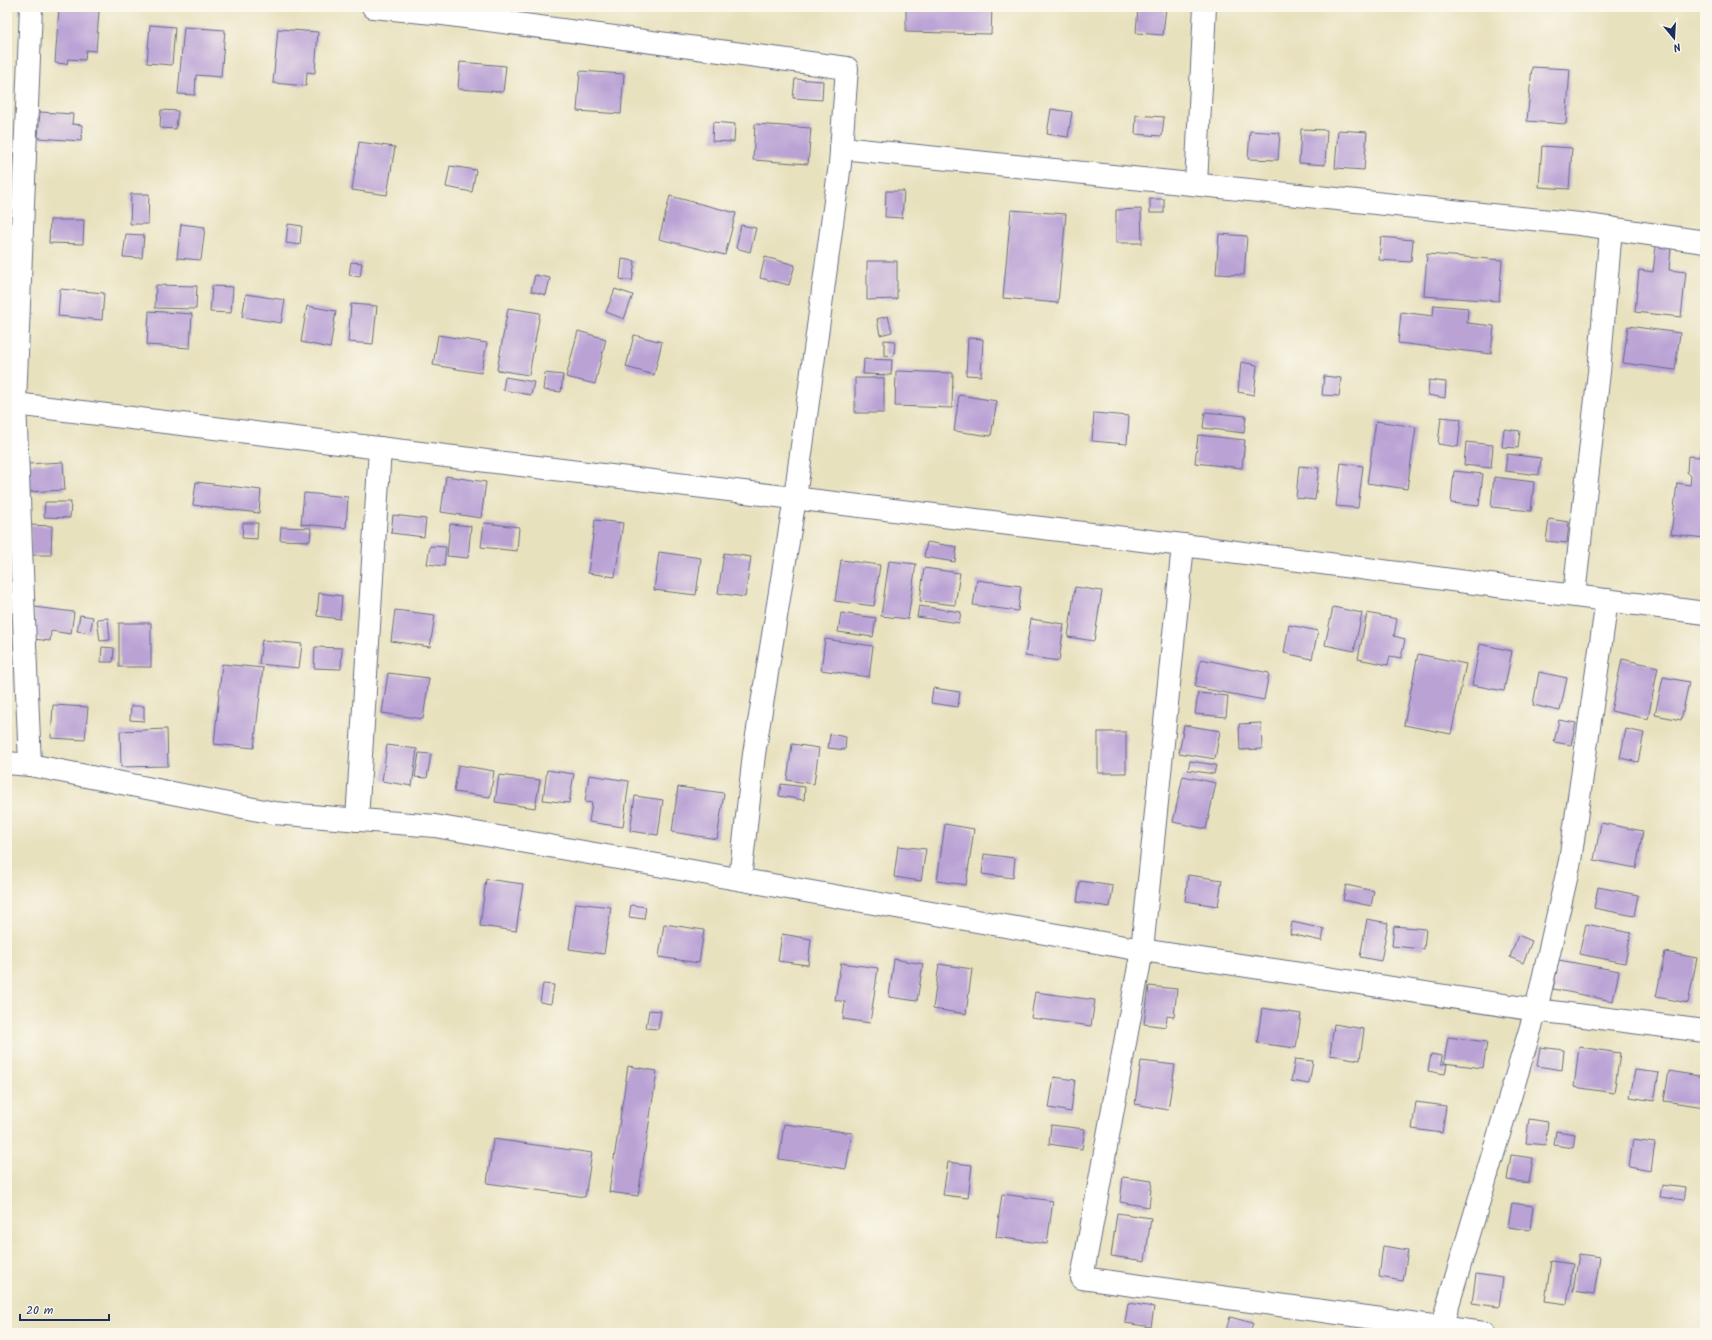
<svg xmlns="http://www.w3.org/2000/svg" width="1712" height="1340" viewBox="0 0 1712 1340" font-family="Kalam,sans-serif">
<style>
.building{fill:#baa2d5}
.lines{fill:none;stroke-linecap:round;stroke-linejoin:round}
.minor-casing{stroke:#636d80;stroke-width:24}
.highway-casing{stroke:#636d80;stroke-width:24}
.minor{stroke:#fff;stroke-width:22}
.highway{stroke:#fff;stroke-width:22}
</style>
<rect width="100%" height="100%" fill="#fbf7ec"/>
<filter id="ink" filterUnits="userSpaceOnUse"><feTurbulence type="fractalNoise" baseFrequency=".025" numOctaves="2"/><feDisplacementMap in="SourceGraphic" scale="8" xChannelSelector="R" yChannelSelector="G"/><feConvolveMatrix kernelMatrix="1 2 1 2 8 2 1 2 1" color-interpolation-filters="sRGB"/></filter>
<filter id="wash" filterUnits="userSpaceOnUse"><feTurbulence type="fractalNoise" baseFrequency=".012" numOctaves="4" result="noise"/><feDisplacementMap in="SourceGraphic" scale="16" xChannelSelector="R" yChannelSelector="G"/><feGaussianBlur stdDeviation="0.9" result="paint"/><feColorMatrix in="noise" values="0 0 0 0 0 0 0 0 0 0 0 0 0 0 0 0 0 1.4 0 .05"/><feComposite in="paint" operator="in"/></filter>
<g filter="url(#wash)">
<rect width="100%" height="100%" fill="#e8e1be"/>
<g id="blocks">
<g class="building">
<polygon points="906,7 992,7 991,34 906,32"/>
<polygon points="1138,7 1166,7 1163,35 1136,33"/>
<polygon points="59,8 99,11 96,51 86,50 85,60 68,59 67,64 55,63"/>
<polygon points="150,25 175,27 172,65 147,63"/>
<polygon points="184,27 225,30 221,77 196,75 195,95 178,94"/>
<polygon points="278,29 318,32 315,73 307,72 306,86 273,83"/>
<polygon points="460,62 506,66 503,92 458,89"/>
<polygon points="1532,67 1570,69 1566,124 1527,121"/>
<polygon points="580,71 624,74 621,114 577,111"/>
<polygon points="795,79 823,81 822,100 793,98"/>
<polygon points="1051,109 1072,112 1068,137 1047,134"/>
<polygon points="161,110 178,111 176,129 160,128"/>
<polygon points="40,112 73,114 72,124 82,125 81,141 38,138"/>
<polygon points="1136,115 1164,117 1162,136 1135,134"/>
<polygon points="713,122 735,124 734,142 712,141"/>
<polygon points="755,124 811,128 808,164 753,160"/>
<polygon points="1301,129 1327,130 1325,165 1299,163"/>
<polygon points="1338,130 1367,132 1364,170 1335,168"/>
<polygon points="1250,131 1280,133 1278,160 1248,159"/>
<polygon points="359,142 395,147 387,195 352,190"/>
<polygon points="1542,146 1572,148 1569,189 1539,187"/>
<polygon points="450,166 476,170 472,192 446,187"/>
<polygon points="886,191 904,191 902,218 885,217"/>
<polygon points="131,194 149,194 148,224 130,224"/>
<polygon points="670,196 736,213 725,255 659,239"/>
<rect x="1150" y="199" width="14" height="14"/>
<polygon points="1141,209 1142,243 1116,243 1116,210"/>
<polygon points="1011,210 1066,214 1058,303 1003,298"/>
<polygon points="50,220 84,220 83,244 49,243"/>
<polygon points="181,224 205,227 201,260 177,258"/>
<polygon points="288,224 302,226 300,245 286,243"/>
<polygon points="741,225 756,228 750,252 736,248"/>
<polygon points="126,234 144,235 142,258 123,257"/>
<polygon points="1219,234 1247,236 1244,275 1216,274"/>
<polygon points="1381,237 1413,240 1411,262 1379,260"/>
<polygon points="1656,246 1671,248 1669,270 1686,272 1681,317 1635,312 1639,270 1653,272"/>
<polygon points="1427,254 1502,260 1499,301 1424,296"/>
<polygon points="765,257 795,265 789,285 760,278"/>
<polygon points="622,259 635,261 632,281 620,279"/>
<polygon points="867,261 897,261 897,299 867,300"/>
<polygon points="351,262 362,263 360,277 349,275"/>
<polygon points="535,275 550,278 546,295 531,291"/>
<polygon points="156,285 197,286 196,309 155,308"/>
<polygon points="212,286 233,287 231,313 210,312"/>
<polygon points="60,289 104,293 102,320 58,316"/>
<polygon points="615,289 633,295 624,319 606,312"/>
<polygon points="246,294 285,300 281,323 242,317"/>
<polygon points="351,304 377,306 373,344 348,342"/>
<polygon points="1434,305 1468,308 1467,323 1494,326 1491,354 1398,343 1401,312 1433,316"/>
<polygon points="307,306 336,311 330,348 301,342"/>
<polygon points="508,308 540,313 529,375 497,370"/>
<polygon points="149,311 192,314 190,348 147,345"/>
<polygon points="888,316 892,332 880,335 877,319"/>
<polygon points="1628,326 1680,333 1675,370 1623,363"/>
<polygon points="578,331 606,339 595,384 566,377"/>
<polygon points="438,335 487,343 481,373 433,365"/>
<polygon points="634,335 662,342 654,375 626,367"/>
<polygon points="968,338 983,339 981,376 966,375"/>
<polygon points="884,340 895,341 894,356 884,355"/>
<polygon points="864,359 892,360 891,375 863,374"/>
<polygon points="1241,362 1257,365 1254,395 1238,392"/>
<polygon points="896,371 953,373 952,408 895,406"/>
<polygon points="545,373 563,375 561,392 543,390"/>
<polygon points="1324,376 1341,378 1339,396 1322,395"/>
<polygon points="505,377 534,382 531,395 503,390"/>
<rect x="855" y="378" width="29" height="35"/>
<polygon points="1429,380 1446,382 1445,398 1428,395"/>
<polygon points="959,395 997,401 991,436 954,431"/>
<polygon points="1205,412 1246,416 1244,433 1203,428"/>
<polygon points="1094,413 1129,416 1127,444 1092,441"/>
<polygon points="1441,417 1461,419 1458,447 1438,444"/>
<polygon points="1376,421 1416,427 1407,489 1367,483"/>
<polygon points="1504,429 1520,431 1518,448 1502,447"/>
<polygon points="1198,435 1245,440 1242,468 1195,463"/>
<polygon points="1466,442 1493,445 1491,468 1464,465"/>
<polygon points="1701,445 1705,445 1705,525 1704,538 1671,534 1677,483 1690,485 1691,476 1687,472 1688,456 1699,457"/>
<polygon points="1507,454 1541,458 1539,475 1505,471"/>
<polygon points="63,462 65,490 28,492 27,464"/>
<polygon points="1341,463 1363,466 1358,508 1336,506"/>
<polygon points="1299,466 1319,468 1315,500 1296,498"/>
<polygon points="1454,471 1483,474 1479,506 1451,503"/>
<polygon points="446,476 486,482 481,518 441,512"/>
<polygon points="1494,477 1534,482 1531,511 1491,507"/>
<polygon points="196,482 261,490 259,513 193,505"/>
<polygon points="304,493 348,497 346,528 301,524"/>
<polygon points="45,502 71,502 70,518 44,517"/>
<polygon points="393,515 426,519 424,537 391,533"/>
<polygon points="1549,519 1569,522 1567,543 1546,541"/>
<polygon points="595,520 623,523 615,577 588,573"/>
<polygon points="243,523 258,523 257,539 242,538"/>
<polygon points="484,523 519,527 517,551 481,547"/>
<polygon points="450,524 471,526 468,558 447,556"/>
<polygon points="31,525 52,526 51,555 30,555"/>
<polygon points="281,527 311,528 310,541 280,540"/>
<polygon points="927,542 957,547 955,562 924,557"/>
<polygon points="430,546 446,547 444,566 427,564"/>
<polygon points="659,552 701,558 696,595 654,590"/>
<polygon points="724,553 751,557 745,597 718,593"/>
<polygon points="841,560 880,565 874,606 835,601"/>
<polygon points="889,561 916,564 908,619 881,616"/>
<polygon points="924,568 960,573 955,605 920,601"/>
<polygon points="977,580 1021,586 1018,611 973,605"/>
<polygon points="1075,587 1102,591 1094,641 1068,637"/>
<polygon points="319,593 342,596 340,619 317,616"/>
<polygon points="919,606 961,612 959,623 917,617"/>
<polygon points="34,607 74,612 71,634 51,631 50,641 34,639"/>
<polygon points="1333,607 1362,613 1354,651 1325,645"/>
<polygon points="395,610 435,615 430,647 391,641"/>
<polygon points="841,613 876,618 873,637 838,632"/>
<polygon points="1367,613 1397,619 1394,636 1405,639 1401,658 1390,656 1388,665 1358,659"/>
<polygon points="80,615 93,617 90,633 77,631"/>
<polygon points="108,618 110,640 100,641 97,619"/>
<polygon points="1031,619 1064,624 1059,661 1025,656"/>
<rect x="119" y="623" width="32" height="44"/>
<polygon points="1289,625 1318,631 1312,659 1284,653"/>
<polygon points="825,639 873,646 869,677 821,670"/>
<polygon points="262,640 302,644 299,668 259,664"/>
<polygon points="1480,644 1512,651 1504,691 1472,685"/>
<polygon points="102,647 114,648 113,662 101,662"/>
<polygon points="315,647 342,648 341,669 314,668"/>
<polygon points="1418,654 1466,664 1451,734 1404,725"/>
<polygon points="1201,659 1269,673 1264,700 1195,687"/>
<polygon points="1622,659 1658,667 1648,719 1611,711"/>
<polygon points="222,664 263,668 254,748 214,744"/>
<polygon points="1539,672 1567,678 1560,711 1533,705"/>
<polygon points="388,673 429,678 423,719 382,713"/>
<polygon points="1663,677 1689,682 1681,720 1655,715"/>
<polygon points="933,688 960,692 958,707 931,703"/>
<polygon points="1198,693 1228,696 1226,717 1195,714"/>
<polygon points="53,705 88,707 85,740 51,738"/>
<polygon points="131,706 144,706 144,721 130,720"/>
<polygon points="1559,720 1576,723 1571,745 1554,742"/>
<polygon points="1261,723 1262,749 1240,750 1239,724"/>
<polygon points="1184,725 1220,731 1215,759 1179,753"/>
<polygon points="167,729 168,766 121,767 120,731"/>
<polygon points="1626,729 1644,733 1638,762 1620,758"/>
<rect x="1098" y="732" width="28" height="41"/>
<polygon points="830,734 846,737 845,750 828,748"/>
<polygon points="792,744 819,748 814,784 787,780"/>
<polygon points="387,745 417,749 412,786 382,781"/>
<polygon points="419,753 431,754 427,778 415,777"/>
<polygon points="1190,761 1216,765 1214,774 1188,770"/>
<polygon points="458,765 494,771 490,797 454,792"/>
<polygon points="547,770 574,774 569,803 543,800"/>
<polygon points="499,775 540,780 535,808 495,802"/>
<polygon points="589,775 629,781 623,827 589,822 592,803 585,802"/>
<polygon points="1183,776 1216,783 1206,829 1173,822"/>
<polygon points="781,784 805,787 804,800 779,796"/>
<polygon points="678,787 724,793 717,839 672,832"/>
<polygon points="635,796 663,800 658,835 630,831"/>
<polygon points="1601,823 1643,831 1636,868 1594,860"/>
<polygon points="945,824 974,829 966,885 937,881"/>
<polygon points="898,846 926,849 921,881 894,877"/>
<polygon points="984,854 1015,858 1013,878 982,874"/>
<polygon points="1188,875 1222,880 1218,906 1185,901"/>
<polygon points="486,879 523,884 516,931 480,926"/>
<polygon points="1080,881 1113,886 1110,907 1077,902"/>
<polygon points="1346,885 1374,891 1371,906 1343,900"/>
<polygon points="1598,887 1638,895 1634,916 1594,908"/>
<polygon points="576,903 611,907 604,954 569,949"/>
<polygon points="631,905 646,907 644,919 629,917"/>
<polygon points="1367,919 1388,923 1381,961 1360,957"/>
<polygon points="1292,922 1324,929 1322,941 1290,934"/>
<polygon points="664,924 704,930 699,963 659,957"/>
<polygon points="1586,924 1631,933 1625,963 1579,954"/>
<polygon points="1394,926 1426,929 1424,949 1392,946"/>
<polygon points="782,934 811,939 808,965 778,961"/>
<polygon points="1518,935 1532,941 1523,963 1510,957"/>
<polygon points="1665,952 1697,958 1688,1003 1656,997"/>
<polygon points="894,959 923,964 917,1001 889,997"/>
<polygon points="1559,960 1619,971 1613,1001 1553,989"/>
<polygon points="841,963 878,968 870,1023 843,1019 845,1002 835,1000"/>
<polygon points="939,964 972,969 966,1014 933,1009"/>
<polygon points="543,984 554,985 551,1004 540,1002"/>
<polygon points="1149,986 1177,989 1174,1017 1167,1016 1166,1027 1144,1024"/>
<polygon points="1035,992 1095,1000 1091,1026 1031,1018"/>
<polygon points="1262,1008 1301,1014 1296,1048 1257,1043"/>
<polygon points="649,1010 661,1011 658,1029 646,1028"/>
<polygon points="1334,1024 1364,1029 1360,1060 1330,1055"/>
<polygon points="1448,1037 1487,1042 1483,1068 1444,1063"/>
<polygon points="1540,1047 1564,1050 1562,1070 1537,1066"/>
<polygon points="1579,1047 1620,1053 1614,1093 1574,1087"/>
<polygon points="1431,1054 1442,1056 1441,1064 1447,1064 1445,1074 1428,1071"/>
<polygon points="1295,1059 1313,1061 1309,1084 1291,1081"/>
<polygon points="1141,1061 1175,1065 1168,1110 1135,1104"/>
<polygon points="628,1066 657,1071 638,1196 609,1192"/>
<polygon points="1635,1070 1659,1073 1654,1101 1630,1097"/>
<polygon points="1669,1071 1705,1077 1705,1107 1664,1101"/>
<polygon points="1054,1077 1075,1080 1071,1112 1049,1108"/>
<polygon points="1416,1102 1446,1106 1442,1133 1412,1129"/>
<polygon points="1529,1119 1548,1122 1545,1145 1526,1143"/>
<polygon points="784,1124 852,1133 846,1169 779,1159"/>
<polygon points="1051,1125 1085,1129 1082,1149 1049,1144"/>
<polygon points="1556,1131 1575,1134 1573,1148 1554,1145"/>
<polygon points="493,1139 592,1153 585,1197 487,1183"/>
<polygon points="1633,1140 1655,1143 1651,1171 1629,1167"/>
<polygon points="1511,1155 1533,1158 1529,1183 1507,1180"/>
<polygon points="948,1162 972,1165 968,1198 943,1195"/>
<polygon points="1123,1177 1152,1181 1149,1207 1120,1202"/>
<polygon points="1662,1185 1686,1188 1684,1200 1660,1197"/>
<polygon points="1002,1194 1053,1201 1047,1244 996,1237"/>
<polygon points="1512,1203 1533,1206 1530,1230 1508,1227"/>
<polygon points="1117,1213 1151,1218 1145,1261 1111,1256"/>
<polygon points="1383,1246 1408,1250 1403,1281 1379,1277"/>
<polygon points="1579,1254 1600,1257 1594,1294 1573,1291"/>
<polygon points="1551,1261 1573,1264 1567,1304 1545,1301"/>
<polygon points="1476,1274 1503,1278 1499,1307 1472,1303"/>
<polygon points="1128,1303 1154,1307 1151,1327 1125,1323"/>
<polygon points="1230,1317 1253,1323 1250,1333 1225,1333"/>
</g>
</g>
</g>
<g filter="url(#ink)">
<use href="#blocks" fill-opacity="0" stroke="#636d80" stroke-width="1"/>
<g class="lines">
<defs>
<g id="minor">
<polyline points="373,7 443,14 847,68 840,164 795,498 754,754 740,879"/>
<polyline points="841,148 1580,224 1705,242"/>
<polyline points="1196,184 1205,7"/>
<polyline points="1183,545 1142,950 1082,1278 1484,1333"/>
<polyline points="1574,595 1599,372 1611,228"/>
<polyline points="7,763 30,765 274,813 435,826 1142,950 1536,1010 1705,1031"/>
<polyline points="30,765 15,403 31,7"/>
<polyline points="357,820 380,448"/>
<polyline points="1441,1328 1536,1010 1570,861 1607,600"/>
</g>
<polyline id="highway" points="7,403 1183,545 1705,613"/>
</defs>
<use href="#minor" class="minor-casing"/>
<use href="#highway" class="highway-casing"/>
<use href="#minor" class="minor"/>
<use href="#highway" class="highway"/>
</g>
</g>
<rect width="1712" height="1340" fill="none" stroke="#fbf7ec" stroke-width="24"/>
<g transform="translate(1674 38) rotate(162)" stroke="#fbf7ec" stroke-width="3" paint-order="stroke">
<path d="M0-3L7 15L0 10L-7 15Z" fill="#1b2f5e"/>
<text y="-6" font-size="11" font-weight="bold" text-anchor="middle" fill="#1b2f5e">N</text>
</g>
<path d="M20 1314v6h89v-6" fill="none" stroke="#1b2f5e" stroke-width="2"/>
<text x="26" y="1314" font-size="12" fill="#1b2f5e" stroke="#fbf7ec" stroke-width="3" paint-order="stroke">20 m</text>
</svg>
